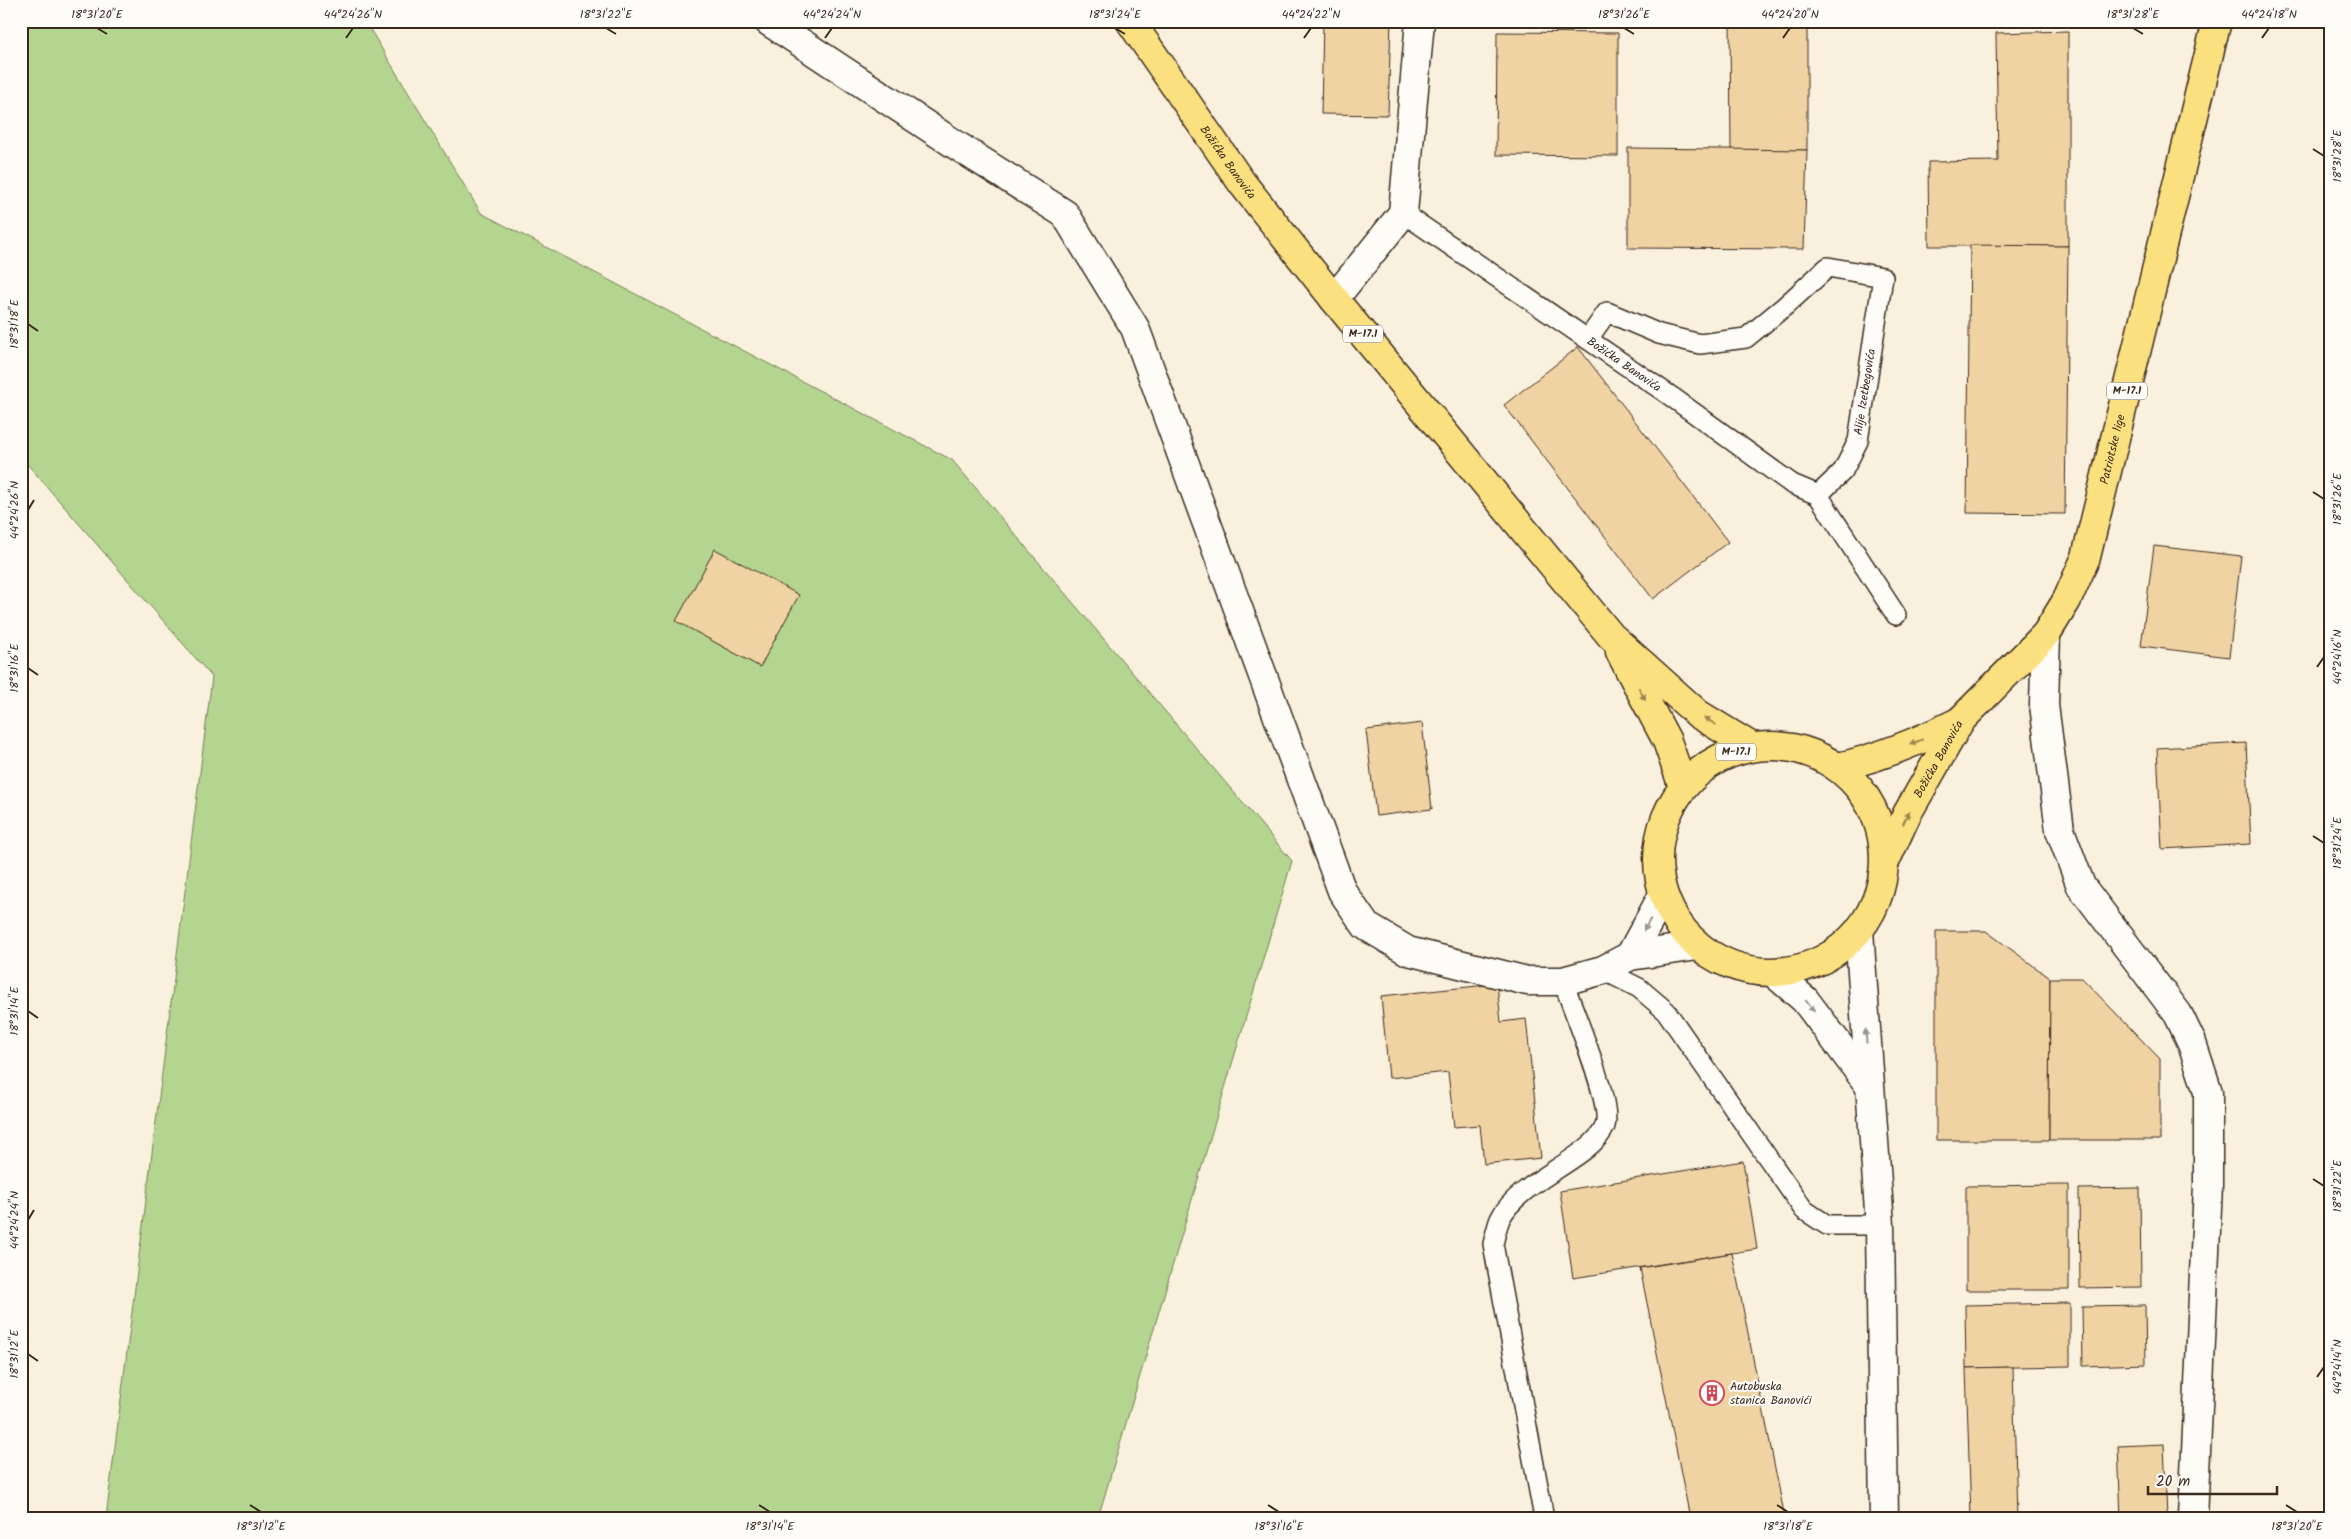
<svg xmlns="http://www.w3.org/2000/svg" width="2351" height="1539" viewBox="0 0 2351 1539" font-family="Kalam,sans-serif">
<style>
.green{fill:#b3d58f;stroke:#778056}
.building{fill:#f0d3a3;stroke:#3b2a1e}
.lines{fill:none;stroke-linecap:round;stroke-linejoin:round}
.lane-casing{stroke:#3b2a1e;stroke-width:22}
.street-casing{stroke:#3b2a1e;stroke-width:31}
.secondary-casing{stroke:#3b2a1e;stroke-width:31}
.primary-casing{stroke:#3b2a1e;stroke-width:31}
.lane{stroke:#fdfcf7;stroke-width:19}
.street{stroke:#fdfcf7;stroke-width:28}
.secondary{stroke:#fdfcf7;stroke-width:28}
.primary{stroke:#fbe080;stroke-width:28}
.oneway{fill:#9b854f}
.oneway2{fill:#9c938a}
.ticks{fill:none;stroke:#3b2a1e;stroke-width:2}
.labels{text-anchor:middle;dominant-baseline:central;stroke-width:4;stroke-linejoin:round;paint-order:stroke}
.shield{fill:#fdfcf7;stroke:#75695f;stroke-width:1}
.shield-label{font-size:11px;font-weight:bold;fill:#3b2a1e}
.street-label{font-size:12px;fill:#3b2a1e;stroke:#fdfcf7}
.poi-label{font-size:12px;fill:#3b2a1e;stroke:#fdfcf7;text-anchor:start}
.neatline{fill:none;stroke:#3b2a1e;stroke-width:2}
.ticks-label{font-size:12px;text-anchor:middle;fill:#3b2a1e}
</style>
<rect width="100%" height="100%" fill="#f9f0de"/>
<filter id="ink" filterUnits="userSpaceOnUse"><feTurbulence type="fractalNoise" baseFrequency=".02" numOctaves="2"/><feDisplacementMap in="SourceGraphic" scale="10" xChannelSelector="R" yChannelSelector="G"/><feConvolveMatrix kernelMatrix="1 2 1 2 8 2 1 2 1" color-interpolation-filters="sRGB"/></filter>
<g filter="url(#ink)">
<polygon class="green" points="21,21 365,21 481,213 952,460 1292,861 1098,1518 106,1518 212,677 21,457"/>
<g class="building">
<polygon points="1323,21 1391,21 1388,115 1321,114"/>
<polygon points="1730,21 1807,21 1807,150 1731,151"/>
<polygon points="2068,31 2068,246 1929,246 1928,162 1998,161 1996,33"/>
<polygon points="1497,32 1618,33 1618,156 1496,155"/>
<polygon points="1628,148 1807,150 1804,249 1628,248"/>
<polygon points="1970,245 2068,246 2065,514 1967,513"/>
<polygon points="1578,347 1728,542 1653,599 1504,405"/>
<polygon points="2154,546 2241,556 2229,657 2141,646"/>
<polygon points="715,549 799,595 760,667 676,621"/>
<polygon points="1422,723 1432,809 1376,816 1366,730"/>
<polygon points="2246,743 2251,844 2162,849 2157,748"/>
<polygon points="1936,931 1986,931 2050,978 2049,1140 1936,1140"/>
<polygon points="2050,978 2082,978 2160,1059 2160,1140 2049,1140"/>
<polygon points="1497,984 1501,1022 1526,1019 1541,1158 1484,1164 1480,1125 1454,1127 1448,1072 1389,1078 1381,996"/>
<polygon points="1743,1161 1757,1249 1573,1278 1560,1191"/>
<polygon points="2069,1185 2069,1290 1966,1290 1966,1186"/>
<polygon points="2140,1188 2141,1287 2080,1288 2079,1189"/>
<polygon points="1732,1253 1785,1518 1690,1518 1640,1268"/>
<polygon points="2070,1303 2070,1366 1966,1368 1965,1305"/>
<polygon points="2145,1305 2146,1364 2083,1366 2082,1306"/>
<polygon points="2013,1367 2017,1518 1971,1518 1966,1368"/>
<polygon points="2164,1444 2167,1518 2121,1518 2118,1446"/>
</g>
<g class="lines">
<defs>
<g id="lane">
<path id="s1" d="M1403,213L1672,397L1792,484L1818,495L1896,615"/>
<polyline points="1588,339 1607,312 1659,334 1700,344 1746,338 1785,306 1828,267 1883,277 1858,441 1843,471 1818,495"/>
<polyline points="1603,970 1639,988 1666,1011 1804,1210 1827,1225 1880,1225"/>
<path d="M1544,1518L1493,1244C1495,1236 1497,1226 1500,1219C1518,1181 1593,1158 1605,1126C1613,1103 1572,1008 1563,981"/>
</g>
<g id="street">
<polyline points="768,21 956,145 1065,214 1135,328 1342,891 1366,926 1408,951 1527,981 1563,981 1603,970 1630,956 1698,946"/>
<polyline points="1334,299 1403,213 1420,21"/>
<polyline points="2046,634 2044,705 2060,830 2081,886 2178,1014 2192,1043 2208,1092 2208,1185 2193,1518"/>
<polyline points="1630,956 1663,895"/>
</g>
<g id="secondary">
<polyline points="1859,931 1880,1225 1884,1518"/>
<polyline points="1774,973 1805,1000 1869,1085"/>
</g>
<g id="primary">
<path id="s2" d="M1130,21L1242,183L1334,299L1611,636L1698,714L1752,747"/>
<polyline points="1620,652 1667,741 1683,787"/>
<circle cx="1771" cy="859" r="113"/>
<path d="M1838,767C1882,757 1920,741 1960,721"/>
<path id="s3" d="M1885,862L1907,814L1960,721L2046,634L2067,600L2086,557L2217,21"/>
</g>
</defs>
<use href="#lane" class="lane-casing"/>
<use href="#street" class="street-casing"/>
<use href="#secondary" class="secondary-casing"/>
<use href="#primary" class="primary-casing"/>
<use href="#lane" class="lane"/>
<use href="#street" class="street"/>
<use href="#secondary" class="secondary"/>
<use href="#primary" class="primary"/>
</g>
<defs><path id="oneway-solid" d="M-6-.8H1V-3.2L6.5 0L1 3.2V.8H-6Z" transform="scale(1.25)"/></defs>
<g class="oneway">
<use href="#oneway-solid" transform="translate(1642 694) rotate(62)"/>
<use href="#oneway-solid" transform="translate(1710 721) rotate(-148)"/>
<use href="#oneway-solid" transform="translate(1916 742) rotate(158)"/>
<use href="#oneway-solid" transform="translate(1906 818) rotate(-64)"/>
</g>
<g class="oneway2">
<use href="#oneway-solid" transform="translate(1647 925) rotate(119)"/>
<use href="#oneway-solid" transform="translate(1810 1006) rotate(52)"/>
<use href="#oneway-solid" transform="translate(1866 1036) rotate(-94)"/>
</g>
</g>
<path class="ticks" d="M97,28L107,34M606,28L616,34M1115,28L1125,34M1624,28L1634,34M2133,28L2143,34M346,38L353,28M825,38L832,28M1304,38L1311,28M1783,38L1790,28M2262,38L2269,28M2313,149L2324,156M28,324L38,331M2313,492L2324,499M28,510L34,500M2317,667L2324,657M28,668L38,675M2313,836L2324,843M28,1011L38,1018M2313,1179L2324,1186M28,1220L34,1210M28,1354L38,1361M2317,1377L2324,1367M250,1505L261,1512M759,1505L770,1512M1268,1505L1279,1512M1777,1505L1788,1512M2286,1505L2297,1512"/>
<defs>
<symbol id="building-ring" viewBox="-11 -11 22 22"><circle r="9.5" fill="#fdfcf7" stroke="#d1495b" stroke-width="1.5"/><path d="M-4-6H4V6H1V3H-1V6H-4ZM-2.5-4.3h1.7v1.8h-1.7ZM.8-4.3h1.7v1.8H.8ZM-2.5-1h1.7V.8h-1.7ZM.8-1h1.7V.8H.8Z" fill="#d1495b"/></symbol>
</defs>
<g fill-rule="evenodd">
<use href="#building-ring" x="1698" y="1379" width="28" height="28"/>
</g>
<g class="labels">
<g class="shield">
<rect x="1343" y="325.5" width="40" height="17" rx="4"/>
<rect x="2107" y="382.5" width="40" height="17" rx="4"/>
<rect x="1716" y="743.5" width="40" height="17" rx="4"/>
</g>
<g class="shield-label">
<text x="1363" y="334">M-17.1</text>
<text x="2127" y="391">M-17.1</text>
<text x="1736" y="752">M-17.1</text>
</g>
<g class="street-label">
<text stroke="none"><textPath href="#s2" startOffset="172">Božićka Banovića</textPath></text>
<text stroke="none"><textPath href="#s1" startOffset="268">Božićka Banovića</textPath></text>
<text transform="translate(1865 392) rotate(-81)">Alije Izetbegovića</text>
<text stroke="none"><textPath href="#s3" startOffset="480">Patriotske lige</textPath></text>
<text stroke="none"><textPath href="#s3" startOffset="116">Božićka Banovića</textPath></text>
</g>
<g class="poi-label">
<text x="1730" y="1386">Autobuska<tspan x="1730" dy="14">stanica Banovići</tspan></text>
</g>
</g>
<rect width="2351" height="1539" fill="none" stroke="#fdfcf7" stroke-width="55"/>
<path d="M2148 1486v8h129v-8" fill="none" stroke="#3b2a1e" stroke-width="2.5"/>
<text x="2156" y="1486" font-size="15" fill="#3b2a1e" stroke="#fdfcf7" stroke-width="4" paint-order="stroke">20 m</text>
<rect x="28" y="28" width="2296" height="1484" class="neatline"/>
<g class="ticks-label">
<text x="97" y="18">18°31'20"E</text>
<text x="353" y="18">44°24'26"N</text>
<text x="606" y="18">18°31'22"E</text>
<text x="832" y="18">44°24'24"N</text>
<text x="1115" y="18">18°31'24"E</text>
<text x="1311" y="18">44°24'22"N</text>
<text x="1624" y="18">18°31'26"E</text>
<text x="1790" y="18">44°24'20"N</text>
<text x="2133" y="18">18°31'28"E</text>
<text x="2269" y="18">44°24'18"N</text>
<text transform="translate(2337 156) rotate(-90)" y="4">18°31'28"E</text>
<text transform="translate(14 324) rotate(-90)" y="4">18°31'18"E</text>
<text transform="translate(2337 499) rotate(-90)" y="4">18°31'26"E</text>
<text transform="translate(14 510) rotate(-90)" y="4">44°24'26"N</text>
<text transform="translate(2337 657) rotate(-90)" y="4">44°24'16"N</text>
<text transform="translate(14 668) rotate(-90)" y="4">18°31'16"E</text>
<text transform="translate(2337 843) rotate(-90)" y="4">18°31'24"E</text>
<text transform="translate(14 1011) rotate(-90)" y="4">18°31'14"E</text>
<text transform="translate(2337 1186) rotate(-90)" y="4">18°31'22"E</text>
<text transform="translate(14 1220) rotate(-90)" y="4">44°24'24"N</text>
<text transform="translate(14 1354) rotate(-90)" y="4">18°31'12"E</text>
<text transform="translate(2337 1367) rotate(-90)" y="4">44°24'14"N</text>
<text x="261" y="1530">18°31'12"E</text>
<text x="770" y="1530">18°31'14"E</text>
<text x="1279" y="1530">18°31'16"E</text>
<text x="1788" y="1530">18°31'18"E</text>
<text x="2297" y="1530">18°31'20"E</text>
</g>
</svg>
